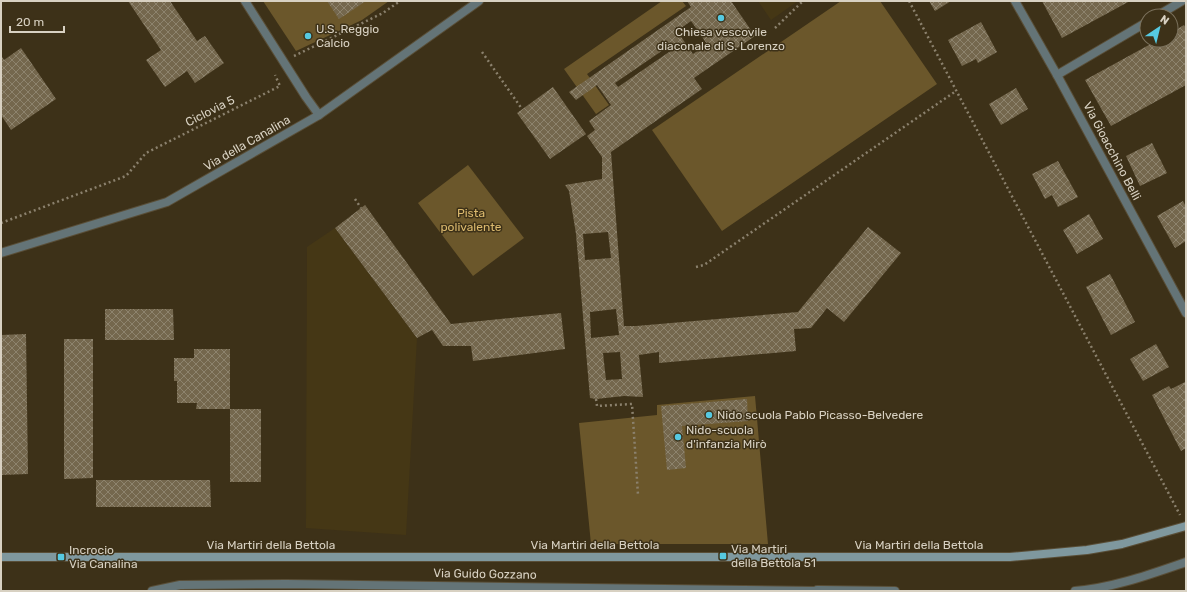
<svg xmlns="http://www.w3.org/2000/svg" width="1187" height="592" viewBox="0 0 1187 592" font-family="Rubik,sans-serif">
<style>
.built{fill:#453715}
.green{fill:#6b572b}
.building{fill:url(#building-cross-hatch);fill-rule:evenodd}
.lines{fill:none;stroke-linecap:round;stroke-linejoin:round}
.street-casing{stroke:#594e37;stroke-width:10}
.secondary-casing{stroke:#594e37;stroke-width:10}
.path{stroke:#8b816d;stroke-width:2.5;stroke-dasharray:2 3;stroke-linecap:butt}
.street{stroke:#647477;stroke-width:8}
.secondary{stroke:#7f989e;stroke-width:8}
.poi-dot{fill:#56c9e1;stroke:#3d3118;stroke-width:1.5}
.labels{text-anchor:middle;dominant-baseline:central;stroke-width:3;stroke-linejoin:round;paint-order:stroke}
.poi-label{font-size:12px;fill:#d8d1c2;stroke:#3d3118;text-anchor:start}
.street-label{font-size:12px;fill:#d8d1c2;stroke:#3d3118}
.park-label{font-size:12px;fill:#dcba6e;stroke:#3d3118}
</style>
<defs>
<pattern id="building-cross-hatch" width="8" height="8" patternUnits="userSpaceOnUse"><rect width="8" height="8" fill="#74674d"/><path d="M0 0l8 8M0 8l8-8" fill="none" stroke="#8d836d"/></pattern>
</defs>
<rect width="100%" height="100%" fill="#3d3118"/>
<g class="built">
<polygon points="758,1 798,1 771,20"/>
<polygon points="335,228 417,338 406,535 306,528 307,247"/>
</g>
<g class="green">
<polygon points="263,1 389,1 362,20 296,51"/>
<polygon points="662,1 682,1 686,6 587,74 609,105 596,114 564,69"/>
<polygon points="841,1 880,1 937,84 722,231 652,130"/>
<polygon points="468,165 524,238 473,276 418,203"/>
<polygon points="755,396 768,544 591,544 579,423 657,415 657,405"/>
</g>
<g class="building">
<polygon points="128,1 170,1 197,41 205,36 224,63 195,83 187,71 165,87 146,60 161,50"/>
<polygon points="327,1 366,1 339,19"/>
<path d="M687,1H731L755,36L694,78L702,89L611,152L624,326H636L798,312L868,227L901,253L844,322L827,308L811,328L794,329L796,351L659,363V352L639,355L643,397L624,396L596,399L590,398L576,234L569,191L565,185L602,179V157L587,136L595,130L589,121L611,105L597,85L576,100L569,92L691,7ZM691,21L707,44L693,54L677,31ZM669,46L672,50L618,87L615,83ZM608,232L611,258L585,260L583,234ZM616,309L619,335L591,338L590,312ZM620,352L622,379L606,380L603,353Z"/>
<polygon points="929,1 951,1 935,11"/>
<polygon points="1042,1 1130,1 1062,38"/>
<polygon points="981,22 997,52 978,63 976,59 962,66 948,40"/>
<polygon points="1184,25 1186,28 1186,85 1111,126 1085,80 1158,40 1171,40 1171,33"/>
<polygon points="21,48 56,99 11,130 1,115 1,55 4,60"/>
<polygon points="553,87 586,134 550,159 517,113"/>
<polygon points="1016,88 1028,109 1001,125 989,104"/>
<polygon points="1152,143 1167,173 1140,186 1126,156"/>
<polygon points="1058,161 1078,197 1058,207 1052,195 1045,199 1032,174"/>
<polygon points="1183,201 1186,207 1186,241 1175,248 1157,216"/>
<polygon points="365,205 451,324 561,313 565,349 473,361 471,346 443,346 432,330 417,338 335,228"/>
<polygon points="1089,214 1103,239 1077,254 1063,230"/>
<polygon points="1110,274 1135,322 1111,335 1086,287"/>
<polygon points="105,309 173,309 174,340 105,340"/>
<polygon points="26,334 28,474 1,475 1,335"/>
<polygon points="64,339 93,339 93,478 64,479"/>
<polygon points="1156,344 1169,367 1143,381 1130,359"/>
<polygon points="194,349 230,349 230,409 196,409 197,403 177,403 177,381 174,381 174,358 194,358"/>
<polygon points="1185,382 1186,448 1181,451 1152,395 1169,386 1171,389"/>
<polygon points="747,399 748,421 682,426 686,468 667,470 661,406"/>
<rect x="230" y="409" width="31" height="73"/>
<polygon points="96,480 210,480 211,507 96,507"/>
</g>
<g class="lines">
<defs>
<g id="street">
<polyline points="245,1 306,97 319,115"/>
<polyline points="1015,1 1057,75 1186,313"/>
<polyline points="1157,16 1182,1"/>
<polyline points="1057,75 1147,22"/>
<polyline points="1,253 167,202 319,115 479,1"/>
<polyline points="817,590 895,591"/>
<polyline points="152,591 180,585 286,584 817,591"/>
<path d="M1075,591C1113,588 1151,574 1186,562"/>
</g>
<polyline id="secondary" points="1,557 1010,557 1087,550 1122,544 1186,526"/>
</defs>
<use href="#street" class="street-casing"/>
<use href="#secondary" class="secondary-casing"/>
<g class="path">
<polyline points="909,1 1180,515"/>
<polyline points="775,28 803,1"/>
<polyline points="482,52 522,109"/>
<polyline points="294,56 383,13 400,1"/>
<polyline points="355,199 361,208"/>
<polyline points="1,223 126,176 146,153 280,86 275,75"/>
<polyline points="696,267 704,265 956,91"/>
<polyline points="596,399 597,406 632,404 638,495"/>
</g>
<use href="#street" class="street"/>
<use href="#secondary" class="secondary"/>
</g>
<g class="poi-dot">
<circle cx="721" cy="18" r="4"/>
<circle cx="308" cy="36" r="4"/>
<circle cx="709" cy="415" r="4"/>
<circle cx="678" cy="437" r="4"/>
<rect x="719" y="552" width="8" height="8" rx="2"/>
<rect x="57" y="553" width="8" height="8" rx="2"/>
</g>
<g class="labels">
<g class="poi-label">
<text x="316" y="29">U.S. Reggio<tspan x="316" dy="14">Calcio</tspan></text>
<text x="721" y="32" text-anchor="middle">Chiesa vescovile<tspan x="721" dy="14">diaconale di S. Lorenzo</tspan></text>
<text x="717" y="415">Nido scuola Pablo Picasso-Belvedere</text>
<text x="686" y="430">Nido-scuola<tspan x="686" dy="14">d'infanzia Mirò</tspan></text>
<text x="731" y="549">Via Martiri<tspan x="731" dy="14">della Bettola 51</tspan></text>
<text x="69" y="550">Incrocio<tspan x="69" dy="14">Via Canalina</tspan></text>
</g>
<g class="street-label">
<text transform="translate(210 111) rotate(-27)">Ciclovia 5</text>
<text transform="translate(247 143) rotate(-30)">Via della Canalina</text>
<text transform="translate(1112 151) rotate(62)">Via Gioacchino Belli</text>
<text x="271" y="545">Via Martiri della Bettola</text>
<text x="595" y="545">Via Martiri della Bettola</text>
<text x="919" y="545">Via Martiri della Bettola</text>
<text transform="translate(485 574) rotate(1)">Via Guido Gozzano</text>
</g>
<g class="park-label">
<text x="471" y="213">Pista<tspan x="471" dy="14">polivalente</tspan></text>
</g>
</g>
<rect width="1187" height="592" fill="none" stroke="#d8d1c2" stroke-width="4"/>
<g transform="translate(1159 28) rotate(35)"><circle r="19" fill="#3d3118" stroke="#7b715c"/>
<path d="M0-3L7 15L0 10L-7 15Z" fill="#56c9e1"/>
<text y="-6" font-size="11" font-weight="bold" text-anchor="middle" fill="#d8d1c2">N</text>
</g>
<path d="M10 26v6h54v-6" fill="none" stroke="#d8d1c2" stroke-width="2"/>
<text x="16" y="26" font-size="12" fill="#d8d1c2" stroke="#3d3118" stroke-width="3" paint-order="stroke">20 m</text>
</svg>
